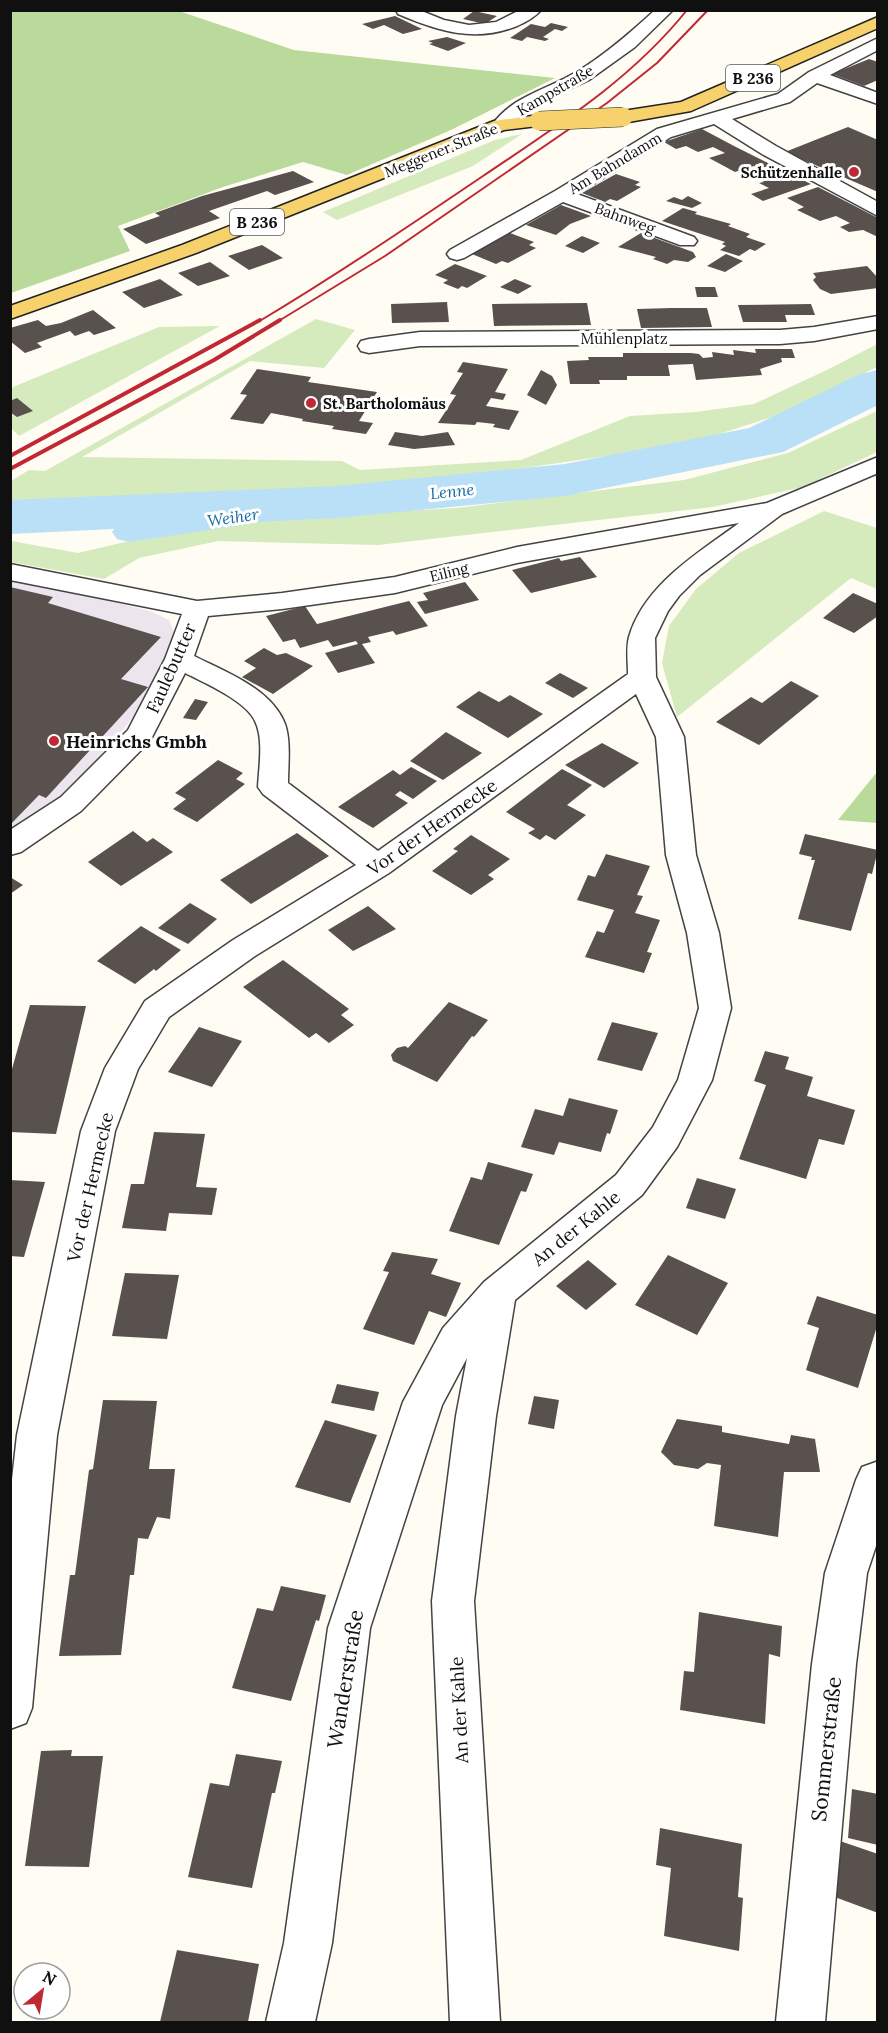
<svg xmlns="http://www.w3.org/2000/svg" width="888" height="2033" viewBox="0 0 888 2033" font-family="Lora,serif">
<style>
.industrial{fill:#ede5ee}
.green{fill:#d5eabd}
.forest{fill:#bada9c}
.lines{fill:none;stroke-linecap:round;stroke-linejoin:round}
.canal{fill:#b9e0f6;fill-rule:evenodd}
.river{fill:#b9e0f6;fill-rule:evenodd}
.building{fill:#59514d}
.street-casing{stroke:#434343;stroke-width:3}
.primary-casing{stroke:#212121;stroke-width:3}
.street{fill:#fff;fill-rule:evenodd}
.primary{fill:#f6d16c;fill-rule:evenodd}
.rail-far1{stroke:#c02934;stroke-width:2}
.rail{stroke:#c02934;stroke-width:4}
.primary-bridge-casing{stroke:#212121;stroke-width:20;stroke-linecap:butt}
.primary-bridge{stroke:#f6d16c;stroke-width:19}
.poi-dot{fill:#c02934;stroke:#fff;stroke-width:2}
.labels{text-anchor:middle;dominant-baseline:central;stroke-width:6;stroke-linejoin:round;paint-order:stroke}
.far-street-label{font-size:15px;fill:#101010;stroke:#fff}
.far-poi-label{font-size:15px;font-weight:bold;fill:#101010;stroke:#fff;text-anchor:end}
.shield{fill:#fff;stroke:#585858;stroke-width:1.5}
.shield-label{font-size:16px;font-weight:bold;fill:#101010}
.far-water-label{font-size:16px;font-style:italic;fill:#196aa2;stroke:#fff}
.street-label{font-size:18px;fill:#101010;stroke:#fff}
.poi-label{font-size:18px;font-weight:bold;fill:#101010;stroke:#fff;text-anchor:start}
.near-street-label{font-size:21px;fill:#101010;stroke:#fff}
</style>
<rect width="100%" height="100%" fill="#fffcf4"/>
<polygon class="industrial" points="11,581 57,588 150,611 169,620 174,632 165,664 138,712 69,791 11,829"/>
<g class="green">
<polygon points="522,134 473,166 337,220 323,212 495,140"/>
<polygon points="316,319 355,330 324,368 250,361 82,457 342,461 360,470 521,460 630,416 696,412 754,404 831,368 877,344 877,367 778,415 685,445 516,469 365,486 48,506 11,504 11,481 29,470 45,471"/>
<polygon points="220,326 19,436 11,428 11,389 13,387 159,327"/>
<polygon points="877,411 877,452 803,487 713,507 378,545 218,541 139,558 104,579 11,562 11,541 78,553 172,531 265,519 457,508 684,480 788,453"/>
<polygon points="824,511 877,528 877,589 851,578 677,717 662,663 669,626 696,589 739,553"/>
</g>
<g class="forest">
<polygon points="10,11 179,11 294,50 555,78 451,130 347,175 303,162 223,187 118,226 130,251 11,293"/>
<polygon points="877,772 877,823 838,820"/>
</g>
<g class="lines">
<polygon class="canal" points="337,492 348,495 353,502 348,509 129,542 117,539 112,532 117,525 129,522"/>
<polygon class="river" points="878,370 878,405 783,452 565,496 337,518 10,534 10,500 337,486 565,464 749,428 860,374"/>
</g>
<g class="building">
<polygon points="474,11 497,16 485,24 463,19"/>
<polygon points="395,16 422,29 403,34 384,25 373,29 362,24"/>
<polygon points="551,23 568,27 562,31 555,29 543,37 549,39 545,41 527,37 522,41 510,38 531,24 545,27"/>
<polygon points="447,37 466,43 448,51 429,44 433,43 428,41"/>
<polygon points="869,59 878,62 878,80 864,86 832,74"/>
<polygon points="848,127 878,140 878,192 785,152"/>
<polygon points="702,129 734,146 772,165 760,169 754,166 735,172 709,158 725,153 713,147 698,152 686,146 676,149 664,142"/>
<polygon points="778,168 811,184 763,201 751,194 769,188 759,183 764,182 753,176"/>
<polygon points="293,171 314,182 275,195 267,191 209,211 220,218 146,244 123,229 160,216 155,213 202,196"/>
<polygon points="616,174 640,182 635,185 641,187 617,201 610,199 605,202 582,193"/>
<polygon points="818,187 878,218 878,237 863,230 849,232 840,227 850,223 836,216 820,221 797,210 804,207 787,198"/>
<polygon points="688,196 702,203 692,208 666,201 674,197 682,200"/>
<polygon points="561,205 591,216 570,224 556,235 526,225"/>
<polygon points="683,208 697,212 695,214 731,224 728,226 750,234 746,237 766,244 755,251 750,249 739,256 720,250 726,246 722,244 725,242 662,221"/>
<polygon points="510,233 534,242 529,245 536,248 508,263 502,261 496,264 472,254"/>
<polygon points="641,233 693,252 696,257 688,262 674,260 667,264 653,259 656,257 618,247"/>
<polygon points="582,236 600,243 583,253 565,246"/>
<polygon points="262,245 283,258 249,270 228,256"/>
<polygon points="726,254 743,261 725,272 707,266"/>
<polygon points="210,262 230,276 198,286 178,273"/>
<polygon points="455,264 487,276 467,288 462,286 458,289 443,283 448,280 435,275"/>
<polygon points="867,266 878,278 878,288 831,294 820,289 813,280 816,277 813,273"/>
<polygon points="160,279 183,295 144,308 122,292"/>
<polygon points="515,279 532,286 518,294 500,287"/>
<polygon points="695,287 715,287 718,297 697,297"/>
<polygon points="447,302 449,322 392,323 391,304"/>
<polygon points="587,303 591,325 494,326 492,304"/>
<polygon points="811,304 815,315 785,315 787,322 743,322 738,305"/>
<polygon points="672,308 707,308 712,327 641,328 637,309"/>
<polygon points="93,310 116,328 94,335 89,331 75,336 70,331 37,343 42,347 25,353 10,341 10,328 38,320 46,326 61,323"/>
<polygon points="755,349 792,349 795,358 781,358 782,362 760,369 762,375 696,380 693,364 668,365 670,376 627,376 627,380 599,380 600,384 570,384 567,361 589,360 588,357 623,357 623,353 691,353 699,354 703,358 713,357 712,352 734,355 733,350 756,353"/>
<polygon points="463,362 508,369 495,392 506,394 503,400 491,398 486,406 519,411 509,430 493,427 495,424 477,422 475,425 438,423 456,395 450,394 463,373 457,372"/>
<polygon points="257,369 311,377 308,382 377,392 359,421 373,423 366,434 332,429 334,426 302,421 303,419 271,413 263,424 230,419 247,395 240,394"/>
<polygon points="541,370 552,376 557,385 546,405 527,395"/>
<polygon points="17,398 33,411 17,417 10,412 10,401"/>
<polygon points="395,432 422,436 448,432 455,445 414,449 388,445"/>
<polygon points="580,557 597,577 531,593 512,570 559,558 561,561"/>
<polygon points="465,582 479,600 425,614 417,602 428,600 423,593"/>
<polygon points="10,587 53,597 48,603 161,637 121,679 148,687 46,798 39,795 10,825"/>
<polygon points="853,593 878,604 878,616 854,633 823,618"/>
<polygon points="409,601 428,626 396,635 393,631 368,637 371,642 362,644 375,663 338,673 325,653 358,644 356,641 333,647 328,640 300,648 295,639 283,642 266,616 305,606 317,624"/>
<polygon points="264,648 277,655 286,653 313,666 273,694 242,677 256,668 244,661"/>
<polygon points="560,673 588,688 573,698 545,683"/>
<polygon points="791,681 819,696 759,745 716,722 751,697 762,703"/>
<polygon points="479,691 499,702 510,695 543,714 508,738 456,707"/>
<polygon points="195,699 208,702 196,720 183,718"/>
<polygon points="446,732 482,753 443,780 410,761"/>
<polygon points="602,743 639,763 604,788 565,765"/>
<polygon points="218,760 243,773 236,779 245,784 197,822 173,809 186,799 175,793"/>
<polygon points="411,767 437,781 413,799 400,791 395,795 408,803 373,828 338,807 393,770 400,775"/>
<polygon points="562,769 592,785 567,805 586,815 555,840 546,835 540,840 528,833 535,829 506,812"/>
<polygon points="133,831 147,842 153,838 173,852 121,886 88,862"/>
<polygon points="297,833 329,856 251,904 220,880"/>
<polygon points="805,834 878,850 872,874 868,873 851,931 798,919 815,860 811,860 812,857 799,854"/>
<polygon points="471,835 510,859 488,875 494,879 471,895 432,871 458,851 453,849"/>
<polygon points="606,854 650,866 637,895 643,896 635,913 660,920 647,952 652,953 644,973 585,957 597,931 604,933 614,910 577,900 588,875 595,877"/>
<polygon points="10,877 23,885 10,894"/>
<polygon points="190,903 217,919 188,944 158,928"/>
<polygon points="368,906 396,929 353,951 328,930"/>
<polygon points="141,926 181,950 156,971 154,969 135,984 97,961"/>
<polygon points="283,960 349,1009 341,1015 354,1025 329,1043 316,1033 309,1038 243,987"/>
<polygon points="449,1002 488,1020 474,1037 472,1036 437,1082 393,1061 391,1055 397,1048 405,1046 408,1048"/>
<polygon points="30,1005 86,1006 56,1134 10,1132 10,1076"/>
<polygon points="612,1022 658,1033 642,1071 597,1060"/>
<polygon points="199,1027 242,1041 212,1087 168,1072"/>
<polygon points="765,1051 789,1057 785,1069 813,1077 807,1096 855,1110 844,1145 819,1139 806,1179 739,1159 766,1085 754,1081"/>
<polygon points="569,1098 618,1110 610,1134 607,1133 601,1152 559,1142 554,1155 521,1147 535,1109 563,1116"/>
<polygon points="154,1132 205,1134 196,1187 217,1188 212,1215 169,1213 166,1231 122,1228 131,1184 144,1184"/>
<polygon points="488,1162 533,1174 526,1192 521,1191 499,1245 449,1231 471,1177 482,1180"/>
<polygon points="697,1178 736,1189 725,1219 686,1208"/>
<polygon points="10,1180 45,1182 24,1257 10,1256"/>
<polygon points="392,1252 438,1259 431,1274 461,1283 446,1317 429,1311 414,1345 363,1329 389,1272 383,1271"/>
<polygon points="668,1255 728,1283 697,1335 635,1305"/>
<polygon points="588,1260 617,1284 586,1310 556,1286"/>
<polygon points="125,1273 179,1275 167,1339 112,1336"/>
<polygon points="817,1296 878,1315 878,1323 858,1388 806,1370 819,1328 807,1324"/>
<polygon points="337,1384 379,1392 374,1411 331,1403"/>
<polygon points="534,1396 559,1400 554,1429 528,1424"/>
<polygon points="103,1400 157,1401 149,1469 175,1469 170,1519 157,1517 148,1539 138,1538 134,1575 130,1575 121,1655 59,1656 70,1575 75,1575 89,1470 93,1469"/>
<polygon points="677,1419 722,1426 722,1432 789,1444 791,1435 815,1439 820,1472 784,1472 778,1537 714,1526 721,1465 707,1463 698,1469 674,1465 661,1452"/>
<polygon points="325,1420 377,1435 350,1503 295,1487"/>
<polygon points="281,1586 326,1595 319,1621 316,1620 291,1701 232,1688 257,1608 273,1611"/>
<polygon points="699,1612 782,1626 780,1657 769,1654 765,1724 680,1710 684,1671 694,1672"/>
<polygon points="72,1750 71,1756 103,1756 89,1867 25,1866 41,1751"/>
<polygon points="236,1754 282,1761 275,1793 272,1793 252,1888 188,1877 210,1783 229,1786"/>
<polygon points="852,1789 878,1794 878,1845 848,1838"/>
<polygon points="660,1828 742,1844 738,1897 743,1898 739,1951 664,1936 671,1868 656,1865"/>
<polygon points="837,1840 878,1854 878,1913 832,1896"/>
<polygon points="177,1950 259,1964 248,2022 160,2022"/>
</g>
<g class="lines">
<defs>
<g id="street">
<path d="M396,10H419L444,20L469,25L496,22L520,10H541C535,17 526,22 517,26C475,43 438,31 398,14Z"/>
<path d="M655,10H673L635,47L589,80L526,110L508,129H494L492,125C513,95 548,90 578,71C606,54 630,33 655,10Z"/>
<polygon points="878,38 878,50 830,75 878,93 878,104 817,83 790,102 732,119 776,146 878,202 878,216 762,154 714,124 671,137 577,194 694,237 697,241 694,245 680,245 563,202 464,258 457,260 450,258 447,254 450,250 555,191 657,129 778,94 809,72"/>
<polygon points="878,316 878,329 814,341 780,344 420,346 369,353 361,351 358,346 361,341 369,339 420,332 780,330 814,327"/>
<path d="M878,457V473L782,514L700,575L679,596L668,611L655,638L656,677L684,737L696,855L719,933L731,1008L712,1080L677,1147L642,1195L515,1300L496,1416L474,1601L500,2022H450L432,1601L456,1416L467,1358L442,1405L370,1628L332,1943L315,2022H266L284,1943L328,1628L403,1402L443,1328L484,1282L616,1175L653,1127L678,1080L699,1008L687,933L666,855L656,737L636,694L389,873L255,956L169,1017L138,1069L115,1131L57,1435L32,1708L26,1723L10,1729V1497L17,1435L81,1131L105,1068L145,1001L233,940L356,865L263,794L258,787C259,767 264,739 255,721C246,701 205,683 185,673L150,741L81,811L21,852L10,855V830L61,797L128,730L165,659L182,614L10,580V564L197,601L282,593L395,577L517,547L767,503ZM739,523C698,553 644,585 629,637C626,648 628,663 628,674L378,851L288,783C288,765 291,741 285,724C271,688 225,672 194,656L208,616L282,609L395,593L517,563Z"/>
<polygon points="876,1462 878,1540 867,1573 856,1664 825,2022 776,2022 812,1664 825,1573 856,1480 862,1467"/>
</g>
<g id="primary">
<polygon points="878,17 878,28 691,111 623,123 617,121 614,117 617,113 623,111 681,102"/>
<polygon points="539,115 546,117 548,121 546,125 504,130 196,253 10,319 10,306 182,245 494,121"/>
</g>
</defs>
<use href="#street" class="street-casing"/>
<use href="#primary" class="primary-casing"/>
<use href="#street" class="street"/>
<use href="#primary" class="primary"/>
<g class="rail-far1">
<path d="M258,322C335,276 409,226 483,176C557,126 631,80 687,10"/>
<polyline points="277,322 385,256 607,103 657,63 708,10"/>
</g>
<g class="rail">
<polyline points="10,456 260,320"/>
<polyline points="10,469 214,360 280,320"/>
</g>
<defs>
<polyline id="primary-bridge" points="539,121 623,117"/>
</defs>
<use href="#primary-bridge" class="primary-bridge-casing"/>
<use href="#primary-bridge" class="primary-bridge"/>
</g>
<g class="poi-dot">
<circle cx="854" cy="172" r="6"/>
<circle cx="311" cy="403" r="6"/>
<circle cx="54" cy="741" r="6"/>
</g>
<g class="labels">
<g class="far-street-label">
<text transform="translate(555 90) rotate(-30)">Kampstraße</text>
<text transform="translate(441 150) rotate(-22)">Meggener Straße</text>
<text transform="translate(615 163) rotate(-31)">Am Bahndamm</text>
<text transform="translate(625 218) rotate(20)">Bahnweg</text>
<text x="624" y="338">Mühlenplatz</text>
<text transform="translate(449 572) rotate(-14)">Eiling</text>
</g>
<g class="far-poi-label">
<text x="842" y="172">Schützenhalle</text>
<text x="323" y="403" text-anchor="start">St. Bartholomäus</text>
</g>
<g class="shield">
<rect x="726" y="65" width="54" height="26" rx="4.5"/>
<rect x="230" y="209" width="54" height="26" rx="4.5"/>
</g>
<g class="shield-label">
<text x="753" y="78">B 236</text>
<text x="257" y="222">B 236</text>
</g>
<g class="far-water-label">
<text transform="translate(452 491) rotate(-6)">Lenne</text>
<text transform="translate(233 517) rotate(-8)">Weiher</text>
</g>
<g class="street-label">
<text transform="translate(171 668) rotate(-66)">Faulebutter</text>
<text transform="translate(432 827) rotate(-35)">Vor der Hermecke</text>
<text transform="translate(90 1187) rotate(-77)">Vor der Hermecke</text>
<text transform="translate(576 1228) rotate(-39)">An der Kahle</text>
<text transform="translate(459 1710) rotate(-93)">An der Kahle</text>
</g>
<g class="poi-label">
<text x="66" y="741">Heinrichs Gmbh</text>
</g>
<g class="near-street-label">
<text transform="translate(345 1679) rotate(-81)">Wanderstraße</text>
<text transform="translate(826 1749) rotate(-84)">Sommerstraße</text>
</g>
</g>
<rect width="888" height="2033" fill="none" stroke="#101010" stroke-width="24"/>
<g transform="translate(42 1991) rotate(30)"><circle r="28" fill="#ffffff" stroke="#9f9f9f" stroke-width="1.5"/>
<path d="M0-4.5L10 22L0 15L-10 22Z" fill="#c02934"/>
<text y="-9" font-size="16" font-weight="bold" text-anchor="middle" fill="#101010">N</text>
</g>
</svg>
